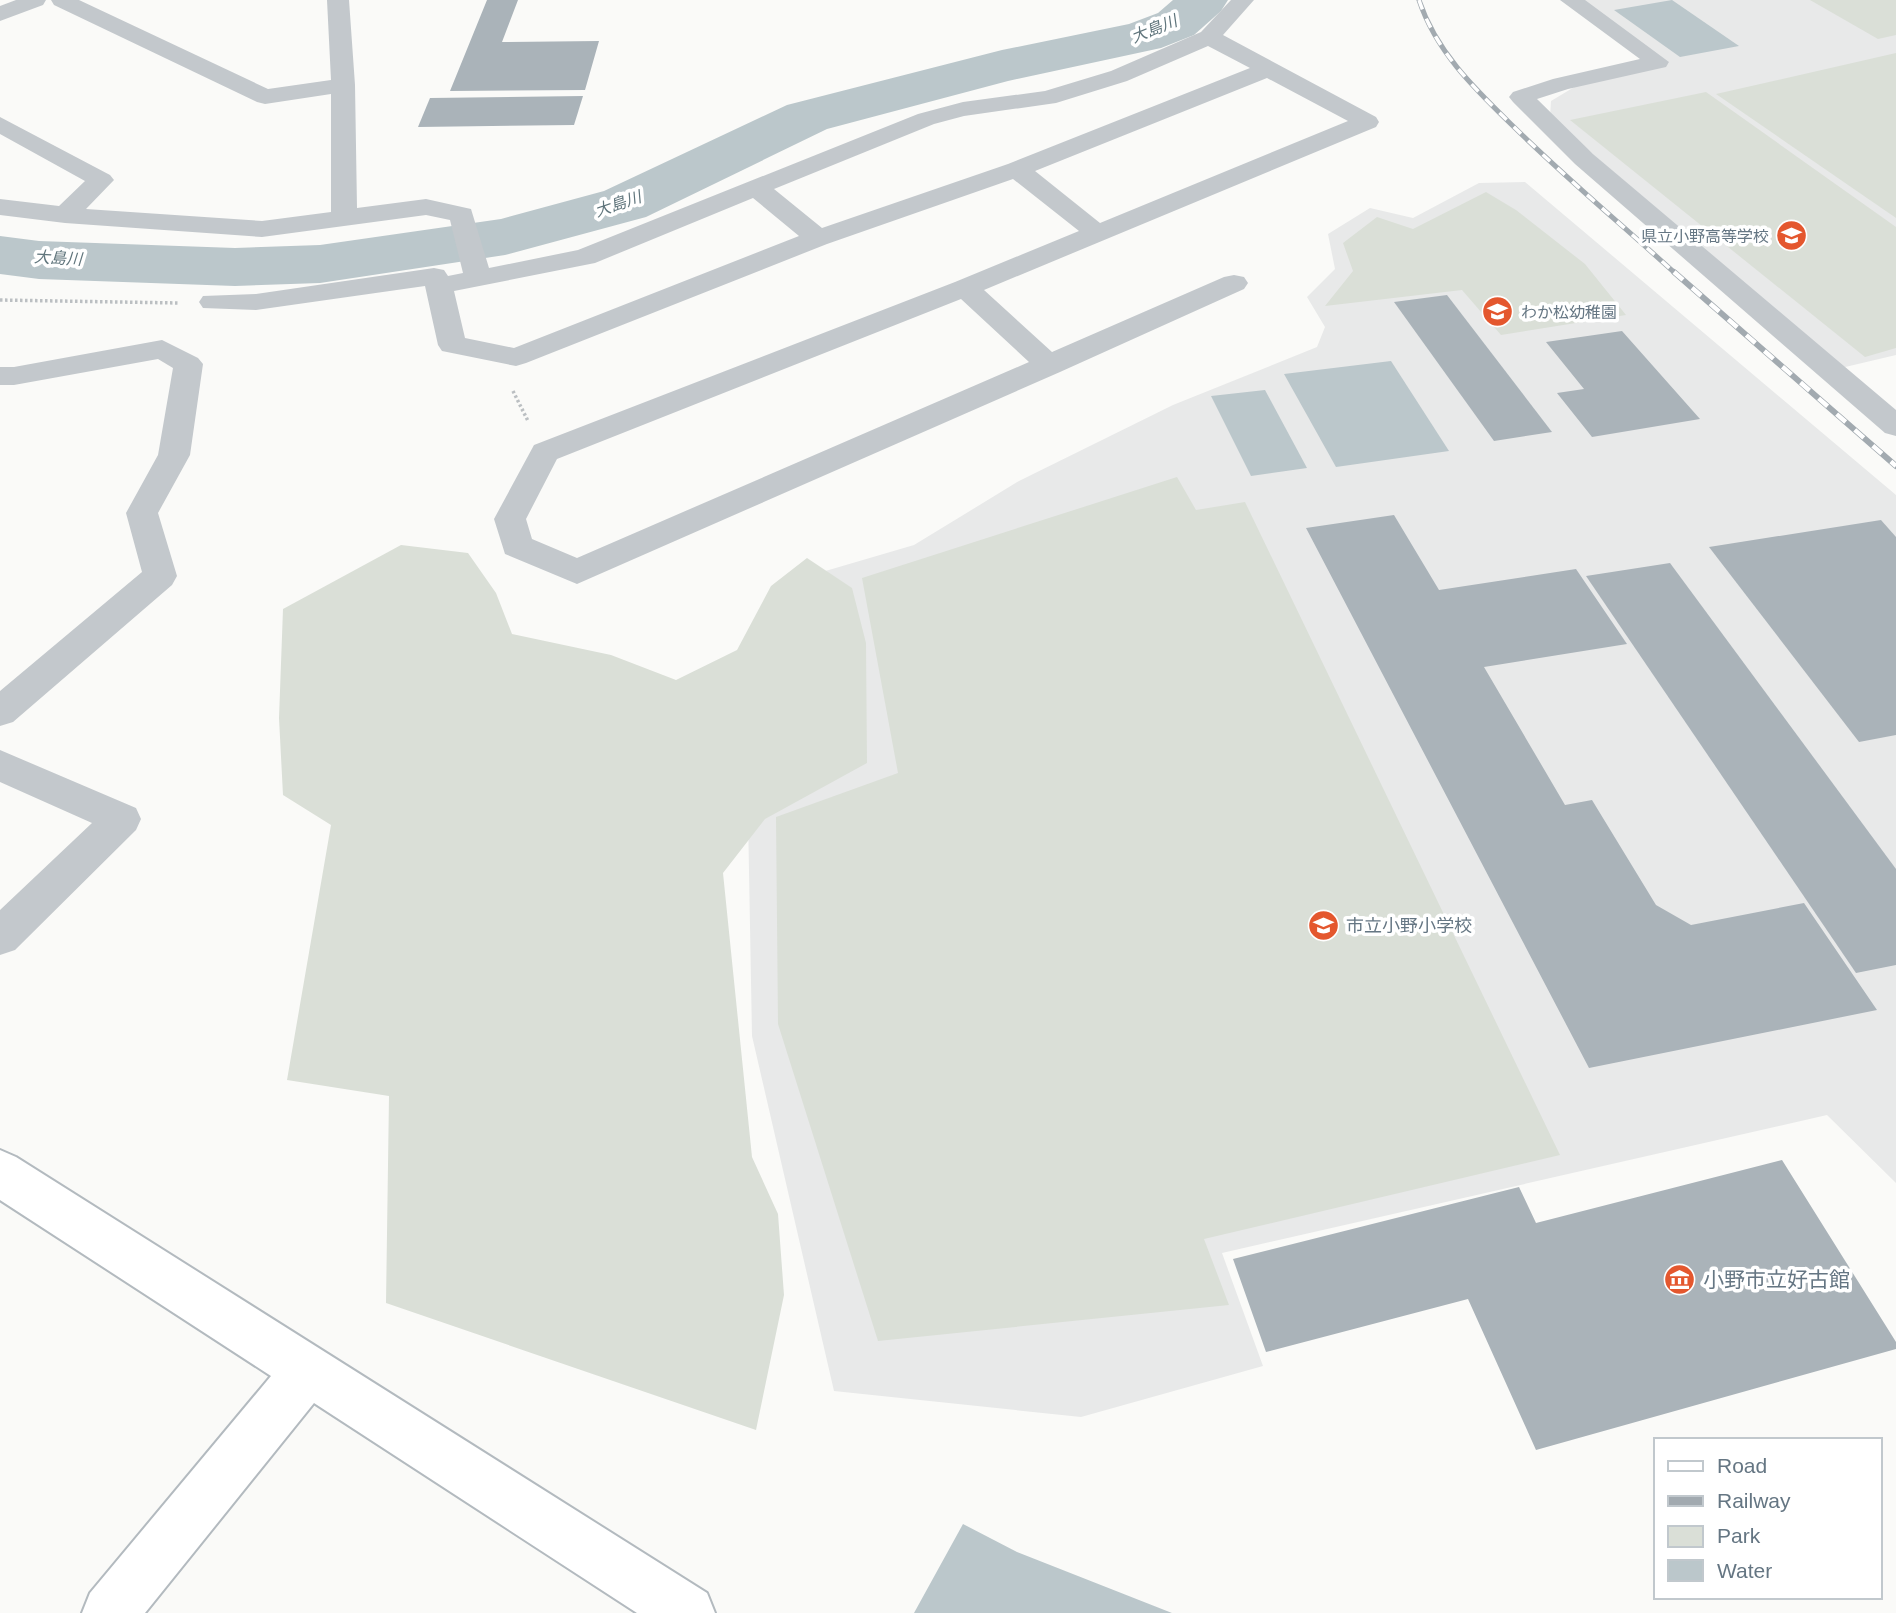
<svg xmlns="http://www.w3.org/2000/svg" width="1896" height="1613" viewBox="0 0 1896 1613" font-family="Helvetica,'Noto Sans JP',sans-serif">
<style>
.built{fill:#e8e9e9}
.green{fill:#dadfd7}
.water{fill:#bbc7cb}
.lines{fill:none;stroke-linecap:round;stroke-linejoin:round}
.river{fill:#bbc7cb;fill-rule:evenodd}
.building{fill:#aab3b9}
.secondary-casing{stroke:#b3babf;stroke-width:4}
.path{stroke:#bbbfc2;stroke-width:3.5;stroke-dasharray:2.5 2.5;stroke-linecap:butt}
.street{fill:#c3c8cc;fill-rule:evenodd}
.secondary{fill:#fff;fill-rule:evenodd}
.rail-far1-casing{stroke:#a2aab0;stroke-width:5}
.rail-casing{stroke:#a2aab0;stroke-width:6}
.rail-far1{stroke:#fff;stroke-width:3.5;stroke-dasharray:10;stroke-linecap:butt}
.rail{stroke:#fff;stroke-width:4.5;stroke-dasharray:12;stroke-linecap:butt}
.labels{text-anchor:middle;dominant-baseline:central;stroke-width:7;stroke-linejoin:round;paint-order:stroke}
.far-water-label{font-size:16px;font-style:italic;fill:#60757c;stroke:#fff}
.far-poi-label{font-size:16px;fill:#657683;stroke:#fff;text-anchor:end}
.poi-label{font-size:18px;fill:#657683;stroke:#fff;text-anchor:start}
.near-poi-label{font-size:21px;fill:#657683;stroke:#fff;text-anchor:start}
</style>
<rect width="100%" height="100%" fill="#fafaf8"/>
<g class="built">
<polygon points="1579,0 1896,0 1896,355 1841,368 1550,117 1551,101 1576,86 1669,63"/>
<polygon points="1525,182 1896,495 1896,1183 1827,1115 1222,1253 1263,1366 1081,1417 834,1391 752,1036 748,816 822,572 914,545 1019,481 1173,405 1317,347 1325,327 1307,297 1335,269 1328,234 1370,208 1413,218 1479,183"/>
</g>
<g class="green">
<polygon points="1810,0 1896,0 1896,35 1878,39"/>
<polygon points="1896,53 1896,218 1716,94"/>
<polygon points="1706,92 1896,227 1896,348 1865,357 1570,120"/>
<polygon points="1486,192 1516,210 1585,264 1626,315 1501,335 1462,290 1325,306 1353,271 1343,243 1377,217 1413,229"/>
<polygon points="1177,477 1196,510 1245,502 1560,1155 1204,1239 1229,1305 878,1341 778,1024 776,817 898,773 862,578"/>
<polygon points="401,545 468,553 496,593 512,634 611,655 676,680 737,650 771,586 807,558 852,588 866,643 867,763 765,819 723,873 752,1157 778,1214 784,1295 756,1430 386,1303 389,1096 287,1080 331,825 283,795 279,718 283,609"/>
</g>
<g class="water">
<polygon points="1672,0 1739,46 1680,57 1614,10"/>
<polygon points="1391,361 1449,451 1336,467 1284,374"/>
<polygon points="1265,390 1307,468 1251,476 1211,396"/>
<polygon points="963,1524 1017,1552 1172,1613 914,1613"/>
</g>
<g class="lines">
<polygon class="river" points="1173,0 1228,0 1221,11 1194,35 1161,48 1008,81 827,129 646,217 505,255 320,283 235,286 39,279 0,274 0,236 39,241 235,248 320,245 501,219 604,191 787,105 1002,50 1129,24 1158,13"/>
</g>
<g class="building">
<polygon points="487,0 518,0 502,42 599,41 585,90 450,91"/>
<polygon points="583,96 574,125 418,127 430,98"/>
<polygon points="1447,295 1552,432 1494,441 1394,302"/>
<polygon points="1622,331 1700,419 1592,437 1557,393 1584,389 1546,342"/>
<polygon points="1394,515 1439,590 1576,569 1627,644 1484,667 1565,805 1592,800 1656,905 1691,925 1804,903 1877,1010 1589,1068 1306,528"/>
<polygon points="1881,520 1896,537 1896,735 1859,742 1709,547"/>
<polygon points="1670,563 1896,869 1896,965 1856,973 1586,576"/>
<polygon points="1782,1160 1896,1342 1896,1349 1536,1450 1468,1299 1266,1352 1233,1259 1519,1187 1536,1223"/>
</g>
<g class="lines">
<defs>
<polygon id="secondary" points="0,1150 16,1157 707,1593 715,1613 637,1613 314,1403 145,1613 82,1613 90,1593 271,1376 0,1200"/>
</defs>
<use href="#secondary" class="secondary-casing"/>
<g class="path">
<polyline points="0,300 178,303"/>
<polyline points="513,391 528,421"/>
</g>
<g class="street">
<polygon points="16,0 46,0 43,5 0,21 0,6"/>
<path d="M51,0H79L268,89L331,80L327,0H349L355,85L357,208L426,199L471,209L489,268L578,250L918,114L963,102L1045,91L1111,71L1201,32L1231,0H1254L1223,35L1376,117L1379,122L1376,127L984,290L1052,352L1224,277L1234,275L1244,277L1248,283L1244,289L1060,372L577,584L505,554L494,519L534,445L955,282L1079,231L1013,179L827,244L526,363L516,366L442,351L438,345L425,286L256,310L203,308L199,302L203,296L256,294L434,268L444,270L448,276L463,273L450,220L426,215L262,237L65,223L0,215V199L59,206L85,181L0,134V117L110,175L114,180L86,209L262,221L331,212V94L265,104L257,102L54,5ZM1208,46L1250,68L1008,164L822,228L774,189L934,124L964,116L1056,103L1127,81ZM1267,78L1348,121L1100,223L1035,171ZM753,198L799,236L514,348L465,338L454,291L595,263ZM961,299L1029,362L577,558L532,539L526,519L557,459Z"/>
<polygon points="1560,0 1585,0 1669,62 1666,67 1568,89 1537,99 1593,154 1896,410 1896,436 1885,433 1575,164 1513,102 1509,97 1513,92 1553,79 1640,59"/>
<polygon points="162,340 198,358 203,364 190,455 158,513 177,576 172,585 13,722 0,726 0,691 142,572 126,513 158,455 173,368 158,359 14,385 0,385 0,367 14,367"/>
<polygon points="0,750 136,808 141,819 136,830 15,950 0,955 0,910 92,823 0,782"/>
</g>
<use href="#secondary" class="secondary"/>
<defs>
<path id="rail-far1" d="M1419,0C1436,52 1475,89 1514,127C1566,178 1622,225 1676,274"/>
<polyline id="rail" points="1674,272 1896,466"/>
</defs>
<use href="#rail-far1" class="rail-far1-casing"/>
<use href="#rail" class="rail-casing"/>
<use href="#rail-far1" class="rail-far1"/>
<use href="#rail" class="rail"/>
</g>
<defs>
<symbol id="school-disc" viewBox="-11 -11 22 22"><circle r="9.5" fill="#e4572e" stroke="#fff"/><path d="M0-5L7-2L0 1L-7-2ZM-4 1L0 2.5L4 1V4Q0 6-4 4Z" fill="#fff"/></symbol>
<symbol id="museum-disc" viewBox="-11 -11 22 22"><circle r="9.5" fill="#e4572e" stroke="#fff"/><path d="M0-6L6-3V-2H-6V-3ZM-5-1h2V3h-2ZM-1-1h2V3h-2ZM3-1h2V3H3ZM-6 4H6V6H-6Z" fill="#fff"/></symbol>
</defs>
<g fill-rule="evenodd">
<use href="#school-disc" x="1774" y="218" width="35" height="35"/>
<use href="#school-disc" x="1480" y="294" width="35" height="35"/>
<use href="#school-disc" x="1306" y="908" width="35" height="35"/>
<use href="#museum-disc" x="1662" y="1262" width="35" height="35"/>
</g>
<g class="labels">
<g class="far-water-label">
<text transform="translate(1154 29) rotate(-22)">大島川</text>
<text transform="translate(618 204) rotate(-19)">大島川</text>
<text transform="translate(58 258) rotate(3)">大島川</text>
</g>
<g class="far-poi-label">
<text x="1769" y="236">県立小野高等学校</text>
<text x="1521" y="312" text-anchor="start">わか松幼稚園</text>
</g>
<g class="poi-label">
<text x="1346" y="926">市立小野小学校</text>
</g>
<g class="near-poi-label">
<text x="1703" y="1279">小野市立好古館</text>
</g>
</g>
<rect x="1654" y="1438" width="228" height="161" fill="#ffffff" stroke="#c1c8cd" stroke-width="2"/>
<rect x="1668" y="1461" width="35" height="10" fill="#ffffff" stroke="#c1c8cd" stroke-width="2"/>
<text x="1717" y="1473" font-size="21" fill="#657683">Road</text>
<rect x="1668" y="1496" width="35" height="10" fill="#a2aab0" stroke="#c1c8cd" stroke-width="2"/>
<text x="1717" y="1508" font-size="21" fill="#657683">Railway</text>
<rect x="1668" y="1526" width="35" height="21" fill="#dadfd7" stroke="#c1c8cd" stroke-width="2"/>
<text x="1717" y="1543" font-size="21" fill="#657683">Park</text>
<rect x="1668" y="1560" width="35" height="21" fill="#bbc7cb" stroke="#c1c8cd" stroke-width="2"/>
<text x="1717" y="1578" font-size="21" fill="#657683">Water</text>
</svg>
